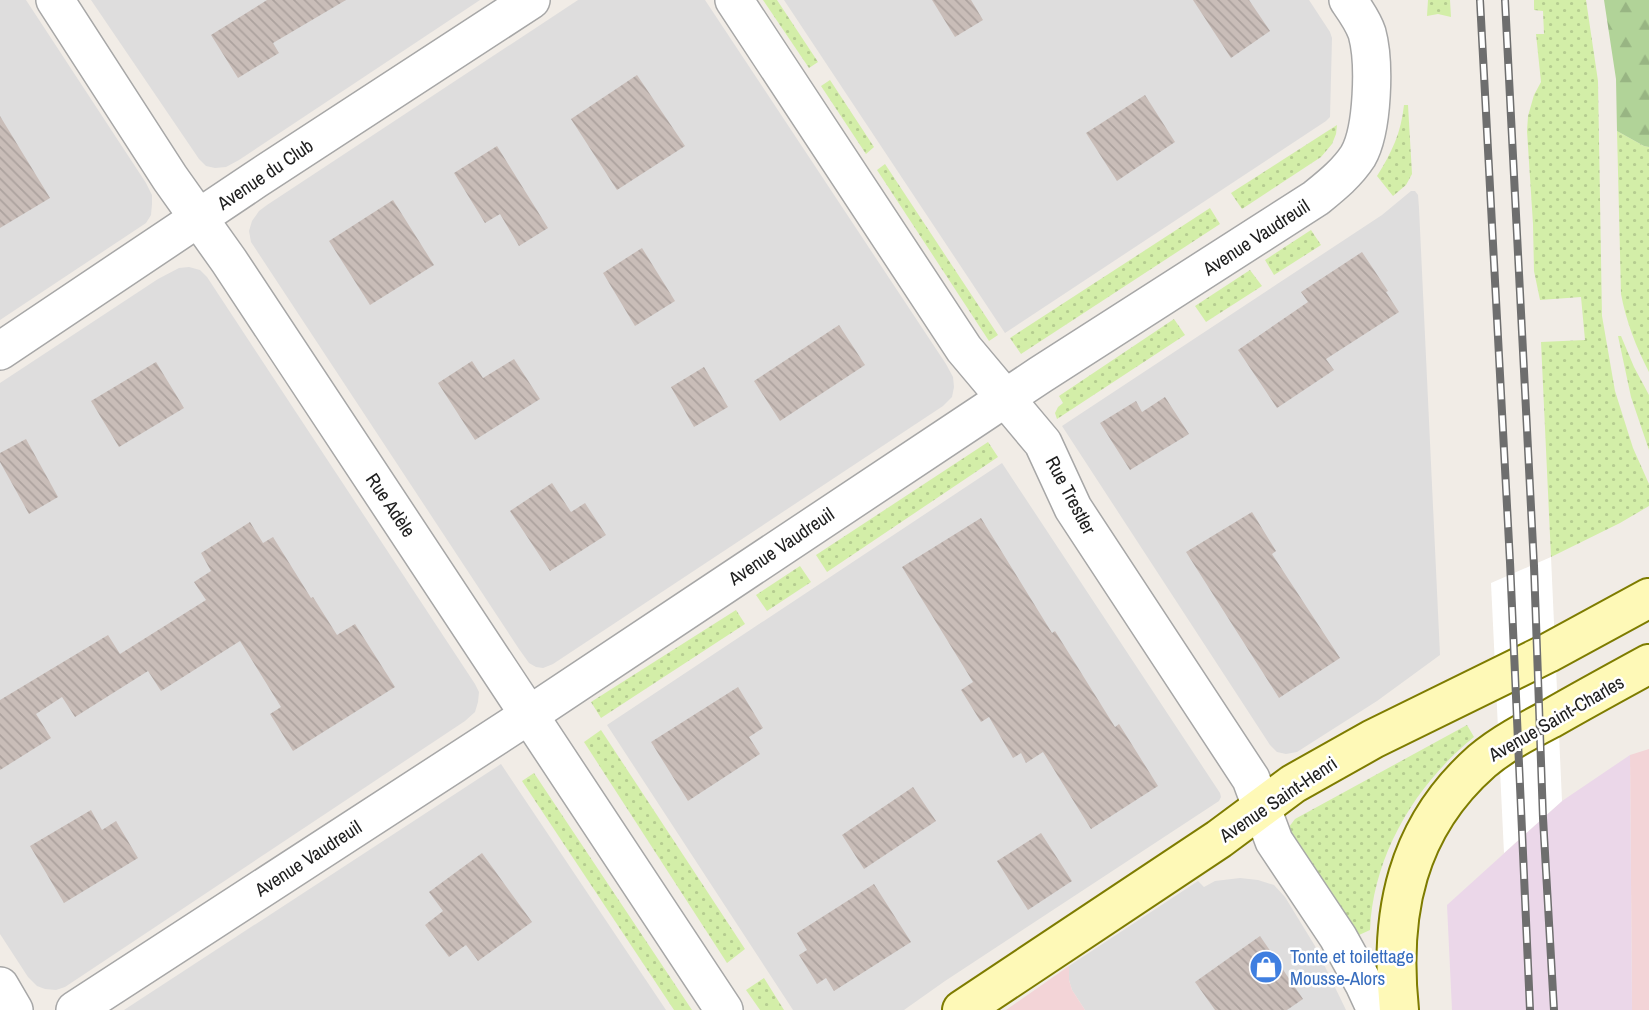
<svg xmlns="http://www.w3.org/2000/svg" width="1649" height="1010" viewBox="0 0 1649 1010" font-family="'Archivo Narrow',sans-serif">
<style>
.residential{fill:#dedddd}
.commercial{fill:#f3d4d7}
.railway{fill:#ebd7e9}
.grass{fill:url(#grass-dots)}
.forest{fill:url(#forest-firs)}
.pier{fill:#fff}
.building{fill:url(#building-back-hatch)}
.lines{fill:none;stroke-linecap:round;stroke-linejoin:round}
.minor-casing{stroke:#a7a7a7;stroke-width:40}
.secondary-casing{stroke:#7e7c00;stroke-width:42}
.minor{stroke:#fff;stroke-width:37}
.secondary{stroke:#fef9b7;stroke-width:38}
.rail-casing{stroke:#6e6e6e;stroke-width:8}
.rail{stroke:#fff;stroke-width:5;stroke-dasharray:16;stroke-linecap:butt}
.labels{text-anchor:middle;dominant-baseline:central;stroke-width:5;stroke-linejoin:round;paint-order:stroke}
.street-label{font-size:19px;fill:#202020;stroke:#fff}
.shop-label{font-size:19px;fill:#366cbe;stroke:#fff;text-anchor:start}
</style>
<defs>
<pattern id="grass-dots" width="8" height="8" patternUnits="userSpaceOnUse" patternTransform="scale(1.75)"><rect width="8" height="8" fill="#d3eea8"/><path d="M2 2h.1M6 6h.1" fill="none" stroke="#b5cc90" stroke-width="1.8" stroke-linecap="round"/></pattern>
<pattern id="forest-firs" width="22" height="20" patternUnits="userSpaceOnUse" patternTransform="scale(1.75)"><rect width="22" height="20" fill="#b1d398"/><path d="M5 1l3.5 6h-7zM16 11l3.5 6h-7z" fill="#98b583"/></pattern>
<pattern id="building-back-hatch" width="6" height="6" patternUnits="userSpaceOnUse" patternTransform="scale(1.75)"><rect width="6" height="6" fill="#c9bdb8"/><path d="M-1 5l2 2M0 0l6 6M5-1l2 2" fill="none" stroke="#aca29e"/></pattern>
</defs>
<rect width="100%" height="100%" fill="#f1ece6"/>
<g class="residential">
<polygon points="0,0 26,0 146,183 152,195 152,204 151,215 146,223 0,320"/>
<polygon points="91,0 480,0 239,160 226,167 215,168 206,166 199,159"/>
<polygon points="578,0 705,0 946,364 953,377 954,387 952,397 943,406 553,664 543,668 536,667 529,663 519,649 251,242 249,231 252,221 259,211 267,205"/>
<polygon points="784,0 1309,0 1330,32 1332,38 1330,117 1326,121 1005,333"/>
<polygon points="1411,191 1415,191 1418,195 1419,208 1440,655 1377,701 1297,752 1286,754 1277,752 1270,745 1062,426 1382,215"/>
<polygon points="189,267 200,270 207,277 475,684 479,692 478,702 475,712 465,721 65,987 56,990 45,989 37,986 28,977 0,934 0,383 158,279 179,268"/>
<polygon points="1002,463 1220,793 1221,797 1219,801 945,981 904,1010 793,1010 607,725"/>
<polygon points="501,764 666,1010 124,1010"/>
<polygon points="1240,878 1258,880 1274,885 1285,897 1315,946 1346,1010 1085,1010 1072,990 1069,980 1069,966 1198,881 1204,887 1215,881"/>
</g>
<g class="commercial">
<polygon points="1649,749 1649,1010 1632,1010 1630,755"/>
<polygon points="1069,966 1069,980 1072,990 1085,1010 1006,1010"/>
</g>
<polygon class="railway" points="1630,755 1632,1010 1452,1010 1447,905 1562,801"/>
<g class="grass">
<polygon points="763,0 777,0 818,62 809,68"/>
<polygon points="1428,0 1450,0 1451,17 1438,14 1427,16"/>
<polygon points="1534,0 1586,0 1598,81 1602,316 1615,391 1633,448 1649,484 1649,506 1620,523 1551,557 1541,342 1585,340 1581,297 1540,300 1534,271 1533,224 1527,131 1528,116 1534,95 1541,82 1536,34 1544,34 1543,11 1534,10"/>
<polygon points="830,80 874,147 866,154 821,86"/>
<path d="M1404,105H1408L1412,174L1406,185L1393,196L1377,176C1392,152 1401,133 1404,105Z"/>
<polygon points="1337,125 1336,134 1332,144 1321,157 1242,209 1231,193"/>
<path d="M1617,131L1644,146L1649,147V372C1636,347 1626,321 1621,294Z"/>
<polygon points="885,164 998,335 989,341 877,170"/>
<polygon points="1210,208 1220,224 1021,354 1010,338"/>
<polygon points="1311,230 1321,245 1274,275 1265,260"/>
<polygon points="1250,270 1262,286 1206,322 1195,306"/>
<polygon points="1174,319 1185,335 1057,419 1055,413 1058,407 1063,403 1059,396"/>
<polygon points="1618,336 1621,336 1634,367 1649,395 1649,450 1631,397"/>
<polygon points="988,442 998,457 827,572 816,555"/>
<polygon points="800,566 811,582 767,611 756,595"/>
<polygon points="736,610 745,624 601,718 591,702"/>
<path d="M1467,725L1474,737C1416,784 1373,855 1370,930L1359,935L1297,843L1289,827L1295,819Z"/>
<polygon points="601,730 745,949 727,963 584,742"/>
<polygon points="534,773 692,1010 674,1010 522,781"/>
<polygon points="764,978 784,1010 760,1010 746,990"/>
</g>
<polygon class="forest" points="1604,0 1649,0 1649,147 1644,146 1617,131 1616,79"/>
<polygon class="pier" points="1551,557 1562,801 1504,853 1491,583"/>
<g class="building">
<polygon points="267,0 346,0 273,43 279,53 238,78 211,35"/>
<polygon points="932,0 971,0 983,20 955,37"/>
<polygon points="1193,0 1249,0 1270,31 1231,58"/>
<polygon points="637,75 685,146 617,190 571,119"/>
<polygon points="1145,95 1175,142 1117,181 1086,133"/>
<polygon points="0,116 50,198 0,228"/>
<polygon points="497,146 548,228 519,246 500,214 485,223 454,173"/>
<polygon points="393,200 434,265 370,305 329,241"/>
<polygon points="642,248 675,301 635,326 603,273"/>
<polygon points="1362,252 1388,291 1386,292 1399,312 1326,359 1334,370 1277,408 1238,350 1308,302 1301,292"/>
<polygon points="839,325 865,365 780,421 754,381"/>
<polygon points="514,359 540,399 475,440 438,383 472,361 483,378"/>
<polygon points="156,362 184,408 119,447 91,401"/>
<polygon points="704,367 728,407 694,427 671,387"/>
<polygon points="1165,397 1189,434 1130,470 1100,423 1136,401 1142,412"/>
<polygon points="26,439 58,497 29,514 0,462 0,453"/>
<polygon points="552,483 571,512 585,503 606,535 550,571 510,511"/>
<polygon points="1252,512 1276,551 1272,554 1340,658 1279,698 1186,552"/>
<polygon points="981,518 1052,633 1055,631 1115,727 1119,724 1158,786 1091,829 1043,752 1026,763 1021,753 1013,758 989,717 981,722 961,690 973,682 902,567"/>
<polygon points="250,522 263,543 273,537 311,598 313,597 337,635 355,624 395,687 293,751 270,714 281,707 240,641 161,691 148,671 75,717 62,697 36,714 51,738 0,770 0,700 108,635 120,654 206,600 194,582 211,571 201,553"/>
<polygon points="738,687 763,728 749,737 760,754 688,801 651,742"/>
<polygon points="913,787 936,821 864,869 842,835"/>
<polygon points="91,810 102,830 116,821 138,858 64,903 30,846"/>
<polygon points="1041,833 1072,881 1028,910 997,861"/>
<polygon points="482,853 532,922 478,961 466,945 449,957 425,925 443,911 429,892"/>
<polygon points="874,884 911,942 834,991 826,978 817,984 799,955 807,950 797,933"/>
<polygon points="1260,936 1303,999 1287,1010 1215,1010 1195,982"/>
</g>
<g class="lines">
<defs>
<g id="minor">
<polyline points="55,0 170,178 229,261 724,1010"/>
<polyline points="734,0 964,349 1043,443 1073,508 1251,779 1274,841 1338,937 1364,984 1376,1010"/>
<polyline points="0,351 255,180 531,0"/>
<polyline points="0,986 14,1010"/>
<path d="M75,1010L529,715L1040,375L1316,198C1332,185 1347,173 1358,156C1373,130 1375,62 1367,33C1363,21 1355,10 1348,0"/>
</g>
<g id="secondary">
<polyline points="962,1010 1219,839 1293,784 1373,739 1548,653 1649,598"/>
<path d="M1399,1010C1389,914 1406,828 1482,761C1502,744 1527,731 1550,719C1583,700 1616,682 1649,664"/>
</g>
</defs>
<use href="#minor" class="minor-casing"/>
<use href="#secondary" class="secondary-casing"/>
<use href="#minor" class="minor"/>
<use href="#secondary" class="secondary"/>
<defs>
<g id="rail">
<polyline points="1480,0 1510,562 1530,1010"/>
<polyline points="1505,0 1534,566 1543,818 1554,1010"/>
</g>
</defs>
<use href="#rail" class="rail-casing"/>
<use href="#rail" class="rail"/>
</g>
<defs>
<symbol id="shop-disc" viewBox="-11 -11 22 22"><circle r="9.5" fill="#3f7fe0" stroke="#fff"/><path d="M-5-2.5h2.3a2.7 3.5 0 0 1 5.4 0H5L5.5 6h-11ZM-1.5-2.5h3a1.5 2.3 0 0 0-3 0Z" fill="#fff"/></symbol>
</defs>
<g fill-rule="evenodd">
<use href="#shop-disc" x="1247" y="948" width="38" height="38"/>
</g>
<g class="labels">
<g class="street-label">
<text transform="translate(265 174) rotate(-34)">Avenue du Club</text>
<text transform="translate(1256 237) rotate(-33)">Avenue Vaudreuil</text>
<text transform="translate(1071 495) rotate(62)">Rue Trestler</text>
<text transform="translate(391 505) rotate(56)">Rue Adèle</text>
<text transform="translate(781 546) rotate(-34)">Avenue Vaudreuil</text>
<text transform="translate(1556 718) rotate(-30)">Avenue Saint-Charles</text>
<text transform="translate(1278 799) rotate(-34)">Avenue Saint-Henri</text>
<text transform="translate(308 858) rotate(-33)">Avenue Vaudreuil</text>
</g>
<g class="shop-label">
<text x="1290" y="956">Tonte et toilettage<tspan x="1290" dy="22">Mousse-Alors</tspan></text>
</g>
</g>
</svg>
